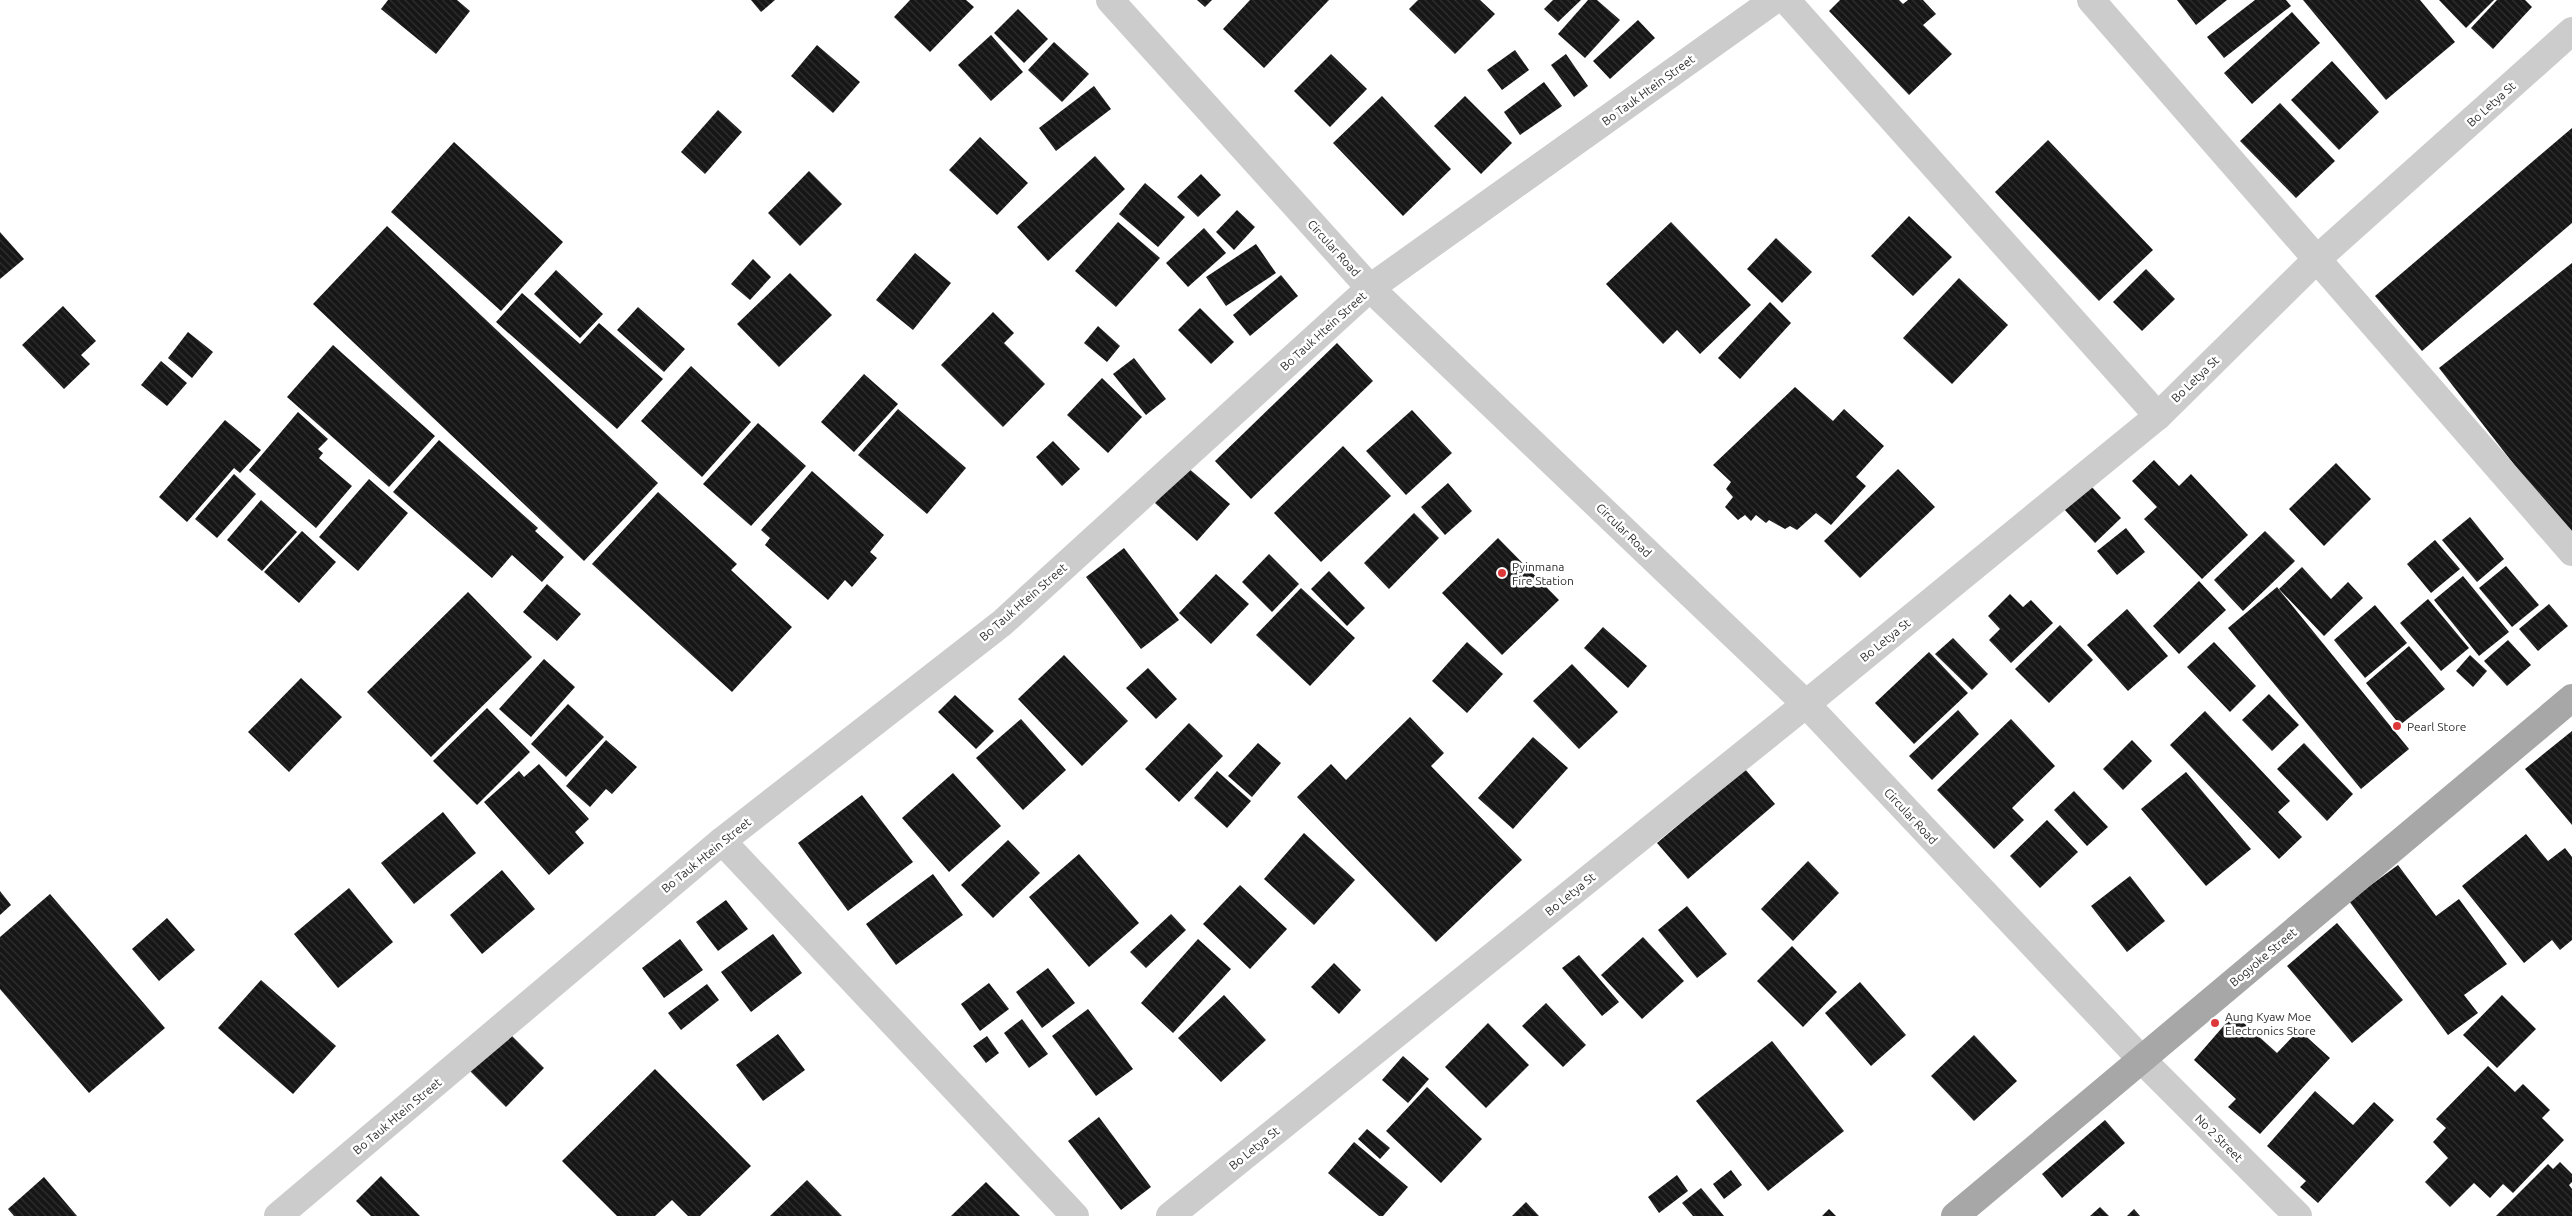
<svg xmlns="http://www.w3.org/2000/svg" width="2572" height="1216" viewBox="0 0 2572 1216" font-family="Ubuntu,sans-serif">
<style>
.building{fill:url(#building-back-hatch)}
.lines{fill:none;stroke-linecap:round;stroke-linejoin:round}
.minor{stroke:#ccc;stroke-width:28}
.major{stroke:#a7a7a7;stroke-width:28}
.poi-dot{fill:#de393a;stroke:#fff;stroke-width:2}
.labels{text-anchor:middle;dominant-baseline:central;stroke-width:5;stroke-linejoin:round;paint-order:stroke}
.street-label{font-size:12px;fill:#2f2f2f;stroke:#fff}
.poi-label{font-size:12px;fill:#2f2f2f;stroke:#fff;text-anchor:start}
</style>
<defs>
<pattern id="building-back-hatch" width="6" height="6" patternUnits="userSpaceOnUse" patternTransform="scale(1.25)"><rect width="6" height="6" fill="#161616"/><path d="M-1 5l2 2M0 0l6 6M5-1l2 2" fill="none" stroke="#303030"/></pattern>
</defs>
<rect width="100%" height="100%" fill="#fff"/>
<g class="building">
<polygon points="388,0 457,0 470,11 436,54 381,9"/>
<polygon points="751,0 775,0 761,12"/>
<polygon points="910,0 966,0 974,7 930,52 894,17"/>
<polygon points="1197,0 1212,0 1205,7"/>
<polygon points="1250,0 1329,0 1264,68 1223,29"/>
<polygon points="1418,0 1480,0 1495,14 1455,54 1409,9"/>
<polygon points="1553,0 1581,0 1558,22 1544,9"/>
<polygon points="1588,0 1597,0 1620,20 1585,58 1558,34"/>
<polygon points="1840,0 1899,0 1903,4 1908,0 1923,0 1936,14 1923,25 1952,54 1909,95 1829,11"/>
<polygon points="2177,0 2227,0 2196,25"/>
<polygon points="2255,0 2286,0 2291,6 2224,58 2207,37"/>
<polygon points="2303,0 2420,0 2455,42 2386,100"/>
<polygon points="2439,0 2494,0 2466,28"/>
<polygon points="2497,0 2525,0 2532,7 2493,49 2471,28"/>
<polygon points="1018,9 1048,39 1024,63 994,33"/>
<polygon points="2292,12 2320,43 2252,104 2224,73"/>
<polygon points="1638,20 1655,38 1610,79 1593,61"/>
<polygon points="991,35 1023,72 991,101 958,65"/>
<polygon points="1054,42 1089,74 1062,102 1028,70"/>
<polygon points="817,45 860,82 833,113 791,76"/>
<polygon points="1515,50 1529,70 1502,90 1487,70"/>
<polygon points="1331,54 1367,89 1330,127 1294,91"/>
<polygon points="1566,54 1588,86 1574,97 1551,65"/>
<polygon points="2332,61 2379,112 2339,150 2291,100"/>
<polygon points="1544,82 1562,106 1520,135 1504,112"/>
<polygon points="1094,86 1111,109 1056,151 1039,128"/>
<polygon points="1382,96 1451,169 1403,216 1333,143"/>
<polygon points="1465,96 1512,143 1481,174 1434,126"/>
<polygon points="2280,103 2335,161 2296,198 2240,141"/>
<polygon points="718,110 742,132 705,174 681,152"/>
<polygon points="2572,128 2572,223 2422,351 2375,296"/>
<polygon points="980,137 1028,183 997,215 949,170"/>
<polygon points="2048,140 2153,250 2099,301 1995,192"/>
<polygon points="454,142 563,242 501,311 391,212"/>
<polygon points="1095,156 1125,189 1048,261 1017,227"/>
<polygon points="809,171 842,204 800,246 768,213"/>
<polygon points="1201,174 1221,195 1198,217 1177,197"/>
<polygon points="1145,183 1185,217 1158,247 1119,214"/>
<polygon points="1237,210 1255,227 1234,250 1216,232"/>
<polygon points="1909,216 1952,257 1913,296 1871,256"/>
<polygon points="1118,222 1160,258 1116,307 1075,271"/>
<polygon points="1671,222 1751,305 1700,354 1677,330 1663,344 1606,284"/>
<polygon points="387,226 658,483 584,561 313,304"/>
<polygon points="1204,228 1226,253 1188,287 1166,263"/>
<polygon points="0,232 24,259 0,279"/>
<polygon points="1776,238 1812,272 1782,303 1747,269"/>
<polygon points="1256,244 1276,273 1226,306 1206,277"/>
<polygon points="915,253 951,283 913,330 876,300"/>
<polygon points="753,259 771,277 750,300 731,284"/>
<polygon points="2572,263 2572,539 2439,368"/>
<polygon points="2146,269 2175,299 2142,331 2113,302"/>
<polygon points="556,270 603,314 580,338 534,294"/>
<polygon points="790,273 832,315 779,367 737,324"/>
<polygon points="1281,275 1298,296 1250,336 1233,315"/>
<polygon points="1959,278 2008,325 1952,384 1903,338"/>
<polygon points="522,293 580,344 599,323 663,379 617,429 496,322"/>
<polygon points="1770,302 1791,323 1740,379 1718,358"/>
<polygon points="63,306 96,341 81,355 90,364 64,389 22,345"/>
<polygon points="638,307 685,349 664,372 617,330"/>
<polygon points="1200,308 1234,342 1211,364 1178,330"/>
<polygon points="993,312 1014,333 1004,343 1045,384 1003,427 941,365"/>
<polygon points="1098,326 1120,346 1107,362 1084,343"/>
<polygon points="188,332 213,352 192,378 168,358"/>
<polygon points="1337,343 1373,381 1251,499 1215,461"/>
<polygon points="333,345 435,436 389,487 287,397"/>
<polygon points="1134,358 1166,399 1146,415 1113,374"/>
<polygon points="161,361 187,383 167,406 141,385"/>
<polygon points="691,366 751,422 702,477 641,421"/>
<polygon points="864,374 898,404 854,452 821,422"/>
<polygon points="1102,378 1142,417 1108,453 1067,415"/>
<polygon points="1795,387 1833,421 1844,409 1884,446 1856,477 1866,486 1831,525 1816,513 1797,530 1790,526 1785,529 1769,520 1766,523 1756,515 1751,521 1745,515 1738,520 1725,507 1733,497 1726,489 1731,482 1713,465"/>
<polygon points="898,409 966,468 927,514 858,455"/>
<polygon points="1412,410 1452,453 1406,495 1366,451"/>
<polygon points="298,412 328,439 318,449 323,453 319,458 352,486 316,528 249,470"/>
<polygon points="225,420 261,450 240,473 234,468 187,522 159,497"/>
<polygon points="758,423 806,466 751,526 703,484"/>
<polygon points="439,440 538,528 535,531 564,557 542,582 512,555 492,578 393,492"/>
<polygon points="1053,441 1080,469 1062,486 1036,457"/>
<polygon points="1343,446 1391,496 1321,562 1274,513"/>
<polygon points="2154,460 2179,486 2191,474 2248,535 2202,579 2144,519 2157,507 2132,481"/>
<polygon points="2336,463 2371,499 2324,546 2289,509"/>
<polygon points="1187,467 1230,504 1197,541 1155,503"/>
<polygon points="1898,469 1935,507 1860,578 1824,541"/>
<polygon points="812,471 884,535 870,552 877,558 852,587 845,580 828,600 765,545 770,538 761,530"/>
<polygon points="234,474 256,494 217,538 195,519"/>
<polygon points="369,479 408,513 358,571 319,537"/>
<polygon points="1448,483 1472,511 1445,535 1421,507"/>
<polygon points="2090,485 2121,518 2095,543 2064,509"/>
<polygon points="658,492 737,564 731,570 792,627 732,692 592,564"/>
<polygon points="261,500 297,532 262,571 227,540"/>
<polygon points="1414,513 1439,538 1389,589 1364,563"/>
<polygon points="2470,517 2504,559 2477,582 2442,540"/>
<polygon points="2126,528 2145,552 2117,575 2097,551"/>
<polygon points="302,531 336,562 299,603 264,572"/>
<polygon points="2265,531 2295,561 2243,611 2214,580"/>
<polygon points="1498,538 1559,600 1502,655 1442,593"/>
<polygon points="2435,540 2460,569 2431,593 2407,564"/>
<polygon points="1124,548 1179,620 1141,649 1086,577"/>
<polygon points="1269,554 1299,584 1272,612 1242,582"/>
<polygon points="2506,566 2539,605 2512,627 2479,588"/>
<polygon points="2302,567 2331,599 2348,582 2363,598 2324,636 2279,589"/>
<polygon points="1329,571 1365,608 1347,626 1311,589"/>
<polygon points="1216,574 1249,604 1211,644 1179,613"/>
<polygon points="2463,576 2509,632 2479,656 2434,600"/>
<polygon points="2199,581 2226,610 2179,654 2153,626"/>
<polygon points="547,584 581,614 557,641 523,612"/>
<polygon points="2277,587 2409,749 2361,789 2228,628"/>
<polygon points="1301,588 1355,638 1310,686 1256,635"/>
<polygon points="468,592 532,657 431,757 367,692"/>
<polygon points="2010,594 2023,607 2031,600 2053,623 2011,663 1989,640 2000,629 1988,616"/>
<polygon points="2428,599 2469,648 2441,671 2400,623"/>
<polygon points="2549,604 2568,626 2538,651 2519,629"/>
<polygon points="2375,605 2407,643 2365,678 2334,640"/>
<polygon points="2127,609 2168,656 2128,691 2087,645"/>
<polygon points="2060,625 2093,660 2049,703 2015,669"/>
<polygon points="1603,627 1647,666 1628,688 1584,648"/>
<polygon points="1953,638 1988,674 1972,690 1935,654"/>
<polygon points="2508,640 2531,665 2507,686 2484,661"/>
<polygon points="1467,642 1503,674 1467,713 1432,681"/>
<polygon points="2214,642 2256,686 2230,712 2187,667"/>
<polygon points="2409,646 2445,689 2400,725 2366,683"/>
<polygon points="1929,652 1968,693 1914,744 1875,703"/>
<polygon points="1064,655 1128,721 1082,766 1018,699"/>
<polygon points="2470,655 2487,671 2473,687 2456,671"/>
<polygon points="544,659 575,687 531,737 499,709"/>
<polygon points="1572,664 1618,712 1579,749 1533,701"/>
<polygon points="1148,668 1177,699 1156,719 1126,688"/>
<polygon points="301,678 342,717 289,772 248,732"/>
<polygon points="2269,694 2299,725 2272,751 2242,720"/>
<polygon points="955,695 994,731 976,749 938,712"/>
<polygon points="568,704 604,737 566,777 531,744"/>
<polygon points="487,708 530,752 477,805 433,761"/>
<polygon points="1958,710 1979,734 1932,780 1909,756"/>
<polygon points="2205,711 2290,801 2278,812 2302,837 2279,859 2170,745"/>
<polygon points="1410,717 1444,753 1431,766 1522,860 1436,942 1297,797 1331,764 1346,780"/>
<polygon points="1021,719 1066,770 1023,810 976,758"/>
<polygon points="2011,719 2055,766 2012,808 2024,820 1994,849 1937,790"/>
<polygon points="1189,723 1223,756 1179,802 1145,769"/>
<polygon points="2572,731 2572,825 2525,769"/>
<polygon points="1533,737 1568,768 1513,829 1478,798"/>
<polygon points="606,740 637,767 612,794 606,789 590,807 566,786"/>
<polygon points="2132,740 2152,761 2123,790 2103,769"/>
<polygon points="1258,743 1281,763 1252,797 1228,776"/>
<polygon points="2304,743 2353,794 2327,821 2277,769"/>
<polygon points="539,764 589,819 575,832 584,843 549,875 484,802 519,771 524,777"/>
<polygon points="1745,769 1775,804 1688,879 1657,843"/>
<polygon points="1217,771 1251,801 1227,828 1194,798"/>
<polygon points="2186,772 2251,849 2206,886 2141,809"/>
<polygon points="953,773 1001,826 949,872 902,818"/>
<polygon points="2074,791 2108,827 2087,846 2054,810"/>
<polygon points="862,795 913,862 848,911 798,843"/>
<polygon points="443,812 476,853 414,904 381,863"/>
<polygon points="2047,820 2078,852 2040,888 2010,856"/>
<polygon points="1304,833 1355,880 1314,925 1264,879"/>
<polygon points="2526,834 2548,861 2565,848 2572,857 2572,940 2560,950 2552,940 2524,963 2462,886"/>
<polygon points="1008,840 1040,873 993,918 961,885"/>
<polygon points="1079,854 1139,923 1089,967 1029,897"/>
<polygon points="1808,861 1839,893 1793,941 1761,909"/>
<polygon points="2398,865 2436,916 2459,899 2507,964 2464,995 2478,1013 2448,1035 2349,901"/>
<polygon points="502,870 535,909 482,954 450,915"/>
<polygon points="933,874 963,915 896,965 866,924"/>
<polygon points="2130,876 2165,921 2127,952 2091,906"/>
<polygon points="1240,885 1287,929 1250,969 1203,924"/>
<polygon points="349,888 393,942 338,988 294,934"/>
<polygon points="0,891 11,905 0,915"/>
<polygon points="50,894 165,1028 89,1093 0,989 0,937"/>
<polygon points="726,900 748,929 718,951 696,922"/>
<polygon points="1687,906 1727,954 1697,978 1658,930"/>
<polygon points="1171,914 1186,930 1146,968 1130,952"/>
<polygon points="167,918 195,950 159,981 132,949"/>
<polygon points="2337,923 2403,1000 2352,1043 2287,966"/>
<polygon points="773,934 802,973 751,1012 721,972"/>
<polygon points="1643,937 1684,981 1642,1019 1601,975"/>
<polygon points="680,939 703,970 664,998 642,968"/>
<polygon points="1198,939 1231,969 1173,1033 1141,1003"/>
<polygon points="1792,946 1837,992 1803,1027 1757,981"/>
<polygon points="1579,955 1619,1002 1602,1016 1562,968"/>
<polygon points="1334,963 1361,990 1339,1014 1311,987"/>
<polygon points="1048,968 1075,1003 1042,1028 1016,992"/>
<polygon points="261,980 336,1046 293,1094 218,1028"/>
<polygon points="1860,982 1906,1035 1871,1066 1825,1013"/>
<polygon points="989,983 1009,1009 980,1031 961,1004"/>
<polygon points="707,984 719,1000 681,1030 668,1013"/>
<polygon points="1224,995 1266,1040 1221,1082 1178,1038"/>
<polygon points="2502,995 2536,1029 2497,1068 2463,1035"/>
<polygon points="1546,1003 1586,1045 1563,1067 1522,1026"/>
<polygon points="1088,1009 1133,1069 1096,1096 1052,1036"/>
<polygon points="2234,1014 2277,1053 2299,1030 2330,1058 2260,1134 2228,1107 2236,1099 2194,1060"/>
<polygon points="1022,1019 1048,1054 1029,1068 1004,1033"/>
<polygon points="1488,1023 1529,1065 1486,1108 1445,1067"/>
<polygon points="506,1030 544,1068 506,1107 467,1068"/>
<polygon points="778,1034 805,1070 763,1101 736,1065"/>
<polygon points="1974,1035 2017,1081 1974,1121 1931,1076"/>
<polygon points="987,1036 999,1053 986,1063 973,1046"/>
<polygon points="1772,1041 1844,1131 1768,1191 1696,1101"/>
<polygon points="1403,1056 1429,1079 1408,1103 1382,1080"/>
<polygon points="2488,1066 2515,1092 2523,1084 2550,1110 2542,1118 2564,1140 2513,1193 2503,1184 2490,1198 2474,1183 2450,1207 2425,1182 2448,1158 2433,1142 2446,1128 2436,1119"/>
<polygon points="655,1069 751,1166 700,1216 688,1216 672,1200 655,1216 617,1216 562,1161"/>
<polygon points="1427,1087 1482,1139 1441,1183 1386,1131"/>
<polygon points="2315,1091 2353,1125 2374,1102 2394,1120 2318,1203 2300,1187 2306,1181 2267,1146"/>
<polygon points="1099,1117 1151,1187 1121,1210 1068,1141"/>
<polygon points="2105,1120 2125,1143 2062,1198 2042,1174"/>
<polygon points="1367,1129 1390,1148 1380,1159 1358,1139"/>
<polygon points="1354,1142 1408,1187 1383,1216 1379,1216 1328,1173"/>
<polygon points="2560,1162 2572,1174 2572,1182 2569,1185 2572,1189 2572,1216 2496,1216 2548,1164 2553,1169"/>
<polygon points="1731,1170 1742,1185 1724,1199 1713,1184"/>
<polygon points="1677,1175 1688,1191 1659,1213 1648,1197"/>
<polygon points="381,1176 420,1216 371,1216 356,1201"/>
<polygon points="44,1177 77,1216 14,1216 8,1209"/>
<polygon points="807,1180 842,1216 770,1216"/>
<polygon points="986,1182 1020,1216 951,1216"/>
<polygon points="1701,1188 1724,1216 1693,1216 1682,1203"/>
<polygon points="1526,1202 1539,1216 1512,1216"/>
<polygon points="2100,1207 2109,1216 2090,1216"/>
<polygon points="1829,1209 1836,1216 1822,1216"/>
<polygon points="2134,1209 2140,1216 2127,1216"/>
</g>
<g class="lines">
<g class="minor">
<polyline points="1110,0 1370,288 1806,704 2141,1059 2298,1216"/>
<polyline points="1786,0 2158,416"/>
<polyline points="2091,0 2572,552"/>
<polyline points="722,841 1075,1216"/>
<polyline points="278,1216 722,841 1002,623 1370,288 1774,0"/>
<polyline points="1170,1216 1806,704 2158,416 2317,259 2572,31"/>
</g>
<polyline class="major" points="1955,1216 2572,698"/>
</g>
<g class="poi-dot">
<circle cx="1502" cy="573" r="5"/>
<circle cx="2397" cy="726" r="5"/>
<circle cx="2215" cy="1023" r="5"/>
</g>
<g class="labels">
<g class="street-label">
<text transform="translate(1648 90) rotate(-36)">Bo Tauk Htein Street</text>
<text transform="translate(2491 104) rotate(-42)">Bo Letya St</text>
<text transform="translate(1334 248) rotate(48)">Circular Road</text>
<text transform="translate(1323 331) rotate(-42)">Bo Tauk Htein Street</text>
<text transform="translate(2195 379) rotate(-44)">Bo Letya St</text>
<text transform="translate(1624 530) rotate(44)">Circular Road</text>
<text transform="translate(1023 602) rotate(-41)">Bo Tauk Htein Street</text>
<text transform="translate(1885 640) rotate(-39)">Bo Letya St</text>
<text transform="translate(1911 816) rotate(47)">Circular Road</text>
<text transform="translate(706 855) rotate(-39)">Bo Tauk Htein Street</text>
<text transform="translate(1570 894) rotate(-39)">Bo Letya St</text>
<text transform="translate(2263 957) rotate(-40)">Bogyoke Street</text>
<text transform="translate(397 1116) rotate(-40)">Bo Tauk Htein Street</text>
<text transform="translate(2219 1138) rotate(45)">No 2 Street</text>
<text transform="translate(1254 1148) rotate(-39)">Bo Letya St</text>
</g>
<g class="poi-label">
<text x="1512" y="566">Pyinmana<tspan x="1512" dy="14">Fire Station</tspan></text>
<text x="2407" y="726">Pearl Store</text>
<text x="2225" y="1016">Aung Kyaw Moe<tspan x="2225" dy="14">Electronics Store</tspan></text>
</g>
</g>
</svg>
